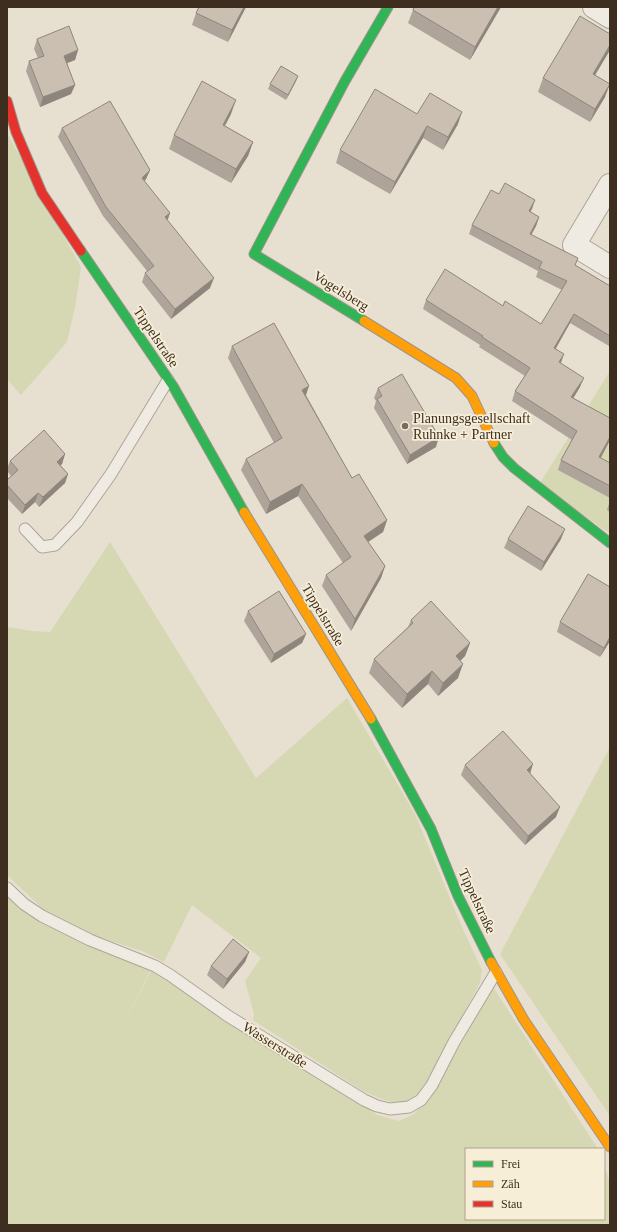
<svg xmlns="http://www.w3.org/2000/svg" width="617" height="1232" viewBox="0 0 617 1232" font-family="Georgia,serif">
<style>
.green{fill:#d6d7b3}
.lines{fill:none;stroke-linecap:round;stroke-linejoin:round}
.lane-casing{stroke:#ada599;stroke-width:13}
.street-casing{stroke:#ada599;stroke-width:24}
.fast-casing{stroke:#9c958a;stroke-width:11}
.slow-casing{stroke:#9c958a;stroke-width:11}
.jam-casing{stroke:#9c958a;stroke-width:11}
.lane{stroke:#efebe3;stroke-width:11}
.street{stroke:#efebe3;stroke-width:22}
.fast{stroke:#30b455;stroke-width:9}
.slow{stroke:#ff9f0a;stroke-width:9}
.jam{stroke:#e5322d;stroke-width:9}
.wall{fill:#afa499}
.shaded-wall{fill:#8e867d}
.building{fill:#cbbfb2;stroke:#8e867d}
.poi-dot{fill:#786c5e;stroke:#f7eed8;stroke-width:1.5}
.labels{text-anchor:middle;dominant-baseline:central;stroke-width:3.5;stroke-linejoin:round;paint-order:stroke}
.street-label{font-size:14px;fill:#3d2e20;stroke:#f7eed8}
.poi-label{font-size:14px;fill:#3d2e20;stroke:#f7eed8;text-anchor:start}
</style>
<rect width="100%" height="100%" fill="#e7e0d1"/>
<g class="green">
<polygon points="7,133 81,267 76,303 67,342 21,395 7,379"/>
<polygon points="610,371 610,534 540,483"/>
<polygon points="110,542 256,778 347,698 415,814 462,927 482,970 480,983 424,1088 412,1101 395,1103 384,1100 363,1091 253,1020 254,1014 245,981 261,958 192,905 164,962 142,951 90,934 45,911 7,875 7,627 32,631 50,632"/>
<polygon points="610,747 610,1116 500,954"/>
<polygon points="7,889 43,921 151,969 121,1031 152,969 358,1101 377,1115 399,1121 414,1114 431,1096 493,987 598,1149 466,1149 466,1219 604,1219 604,1166 610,1182 610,1225 7,1225"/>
</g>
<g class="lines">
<defs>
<g id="lane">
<polyline points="25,529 42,547 55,545 77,522 111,474 168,380"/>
<polyline points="7,888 24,904 42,916 90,940 155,966 170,975 228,1016 325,1076 364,1100 377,1106 390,1109 409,1107 421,1100 432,1085 454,1042 496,972"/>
</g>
<g id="street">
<polyline points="594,7 610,17"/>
<polyline points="610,185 574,245 610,267"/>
</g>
<g id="fast">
<polyline points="81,251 173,386 244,512"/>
<polyline points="364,321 254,254 345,81 388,7"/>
<polyline points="494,443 503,457 514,468 610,543"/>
<polyline points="371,719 431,829 458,896 491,962"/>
</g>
<g id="slow">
<polyline points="364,321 456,378 472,396 494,443"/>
<polyline points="244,512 371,719"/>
<polyline points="491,962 524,1020 610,1147"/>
</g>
<polyline id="jam" points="7,101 16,132 42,193 81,251"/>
</defs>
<use href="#lane" class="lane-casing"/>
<use href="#street" class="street-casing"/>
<use href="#fast" class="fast-casing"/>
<use href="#slow" class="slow-casing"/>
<use href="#jam" class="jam-casing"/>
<use href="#lane" class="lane"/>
<use href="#street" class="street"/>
<use href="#fast" class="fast"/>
<use href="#slow" class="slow"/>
<use href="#jam" class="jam"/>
</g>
<g class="wall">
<polygon points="199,7 246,7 228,42 192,25 196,13"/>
<polygon points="414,7 501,7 470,60 408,23 413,10"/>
<polygon points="610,34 610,50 595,75 605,97 590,122 538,92 543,78"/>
<polygon points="37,39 78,50 75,60 66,63 75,85 71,94 40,107 26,71 29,61 38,58 34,49"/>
<polygon points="298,76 296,81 286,100 268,89 270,84"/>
<polygon points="231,114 225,126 253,142 248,156 231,183 169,149 174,135"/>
<polygon points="417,114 458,124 443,150 423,138 390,194 336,163 340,150"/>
<polygon points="62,128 150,170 146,179 144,182 170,213 167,220 210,288 171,319 142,282 145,273 147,271 103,216 58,137"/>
<polygon points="499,194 535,200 530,212 539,217 536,226 531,234 575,265 610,286 610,344 609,346 570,323 556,348 560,363 580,387 573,398 610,418 610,440 601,458 610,463 610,498 558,470 561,460 572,440 512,401 515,391 525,376 479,347 480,345 423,309 426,300 503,306 541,324 562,290 536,277 538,271 469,234 472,225"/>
<polygon points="232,346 306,395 352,478 387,520 383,532 368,542 385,566 381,578 351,631 322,586 326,575 343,563 298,496 266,514 241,470 246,459 274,443 228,358"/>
<polygon points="378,388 436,447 407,464 374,408 376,401 374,398"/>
<polygon points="65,454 62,464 60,465 68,474 65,483 39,507 35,502 22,514 7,498 7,480 11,476 7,471 7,469 10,461"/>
<polygon points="610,501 610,512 607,510"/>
<polygon points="508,539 561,539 541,571 504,548"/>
<polygon points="610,587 610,641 600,657 557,632 560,622"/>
<polygon points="248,611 306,634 302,643 271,663 244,621"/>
<polygon points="411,620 470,643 465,656 460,661 458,678 438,696 428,684 402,708 369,673 374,659 408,627"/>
<polygon points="465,765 530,773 556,817 525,845 461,775"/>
<polygon points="249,952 245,962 223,989 207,975 211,966"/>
</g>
<g class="shaded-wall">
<polygon points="244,7 246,7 228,42 232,30"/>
<polygon points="498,7 501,7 470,60 475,47"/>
<polygon points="610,45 610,50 588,87 593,74"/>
<polygon points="78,50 75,60 60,66 64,56"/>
<polygon points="298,76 296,81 286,100 288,95"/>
<polygon points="610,84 605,97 590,122 595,109"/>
<polygon points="75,85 71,94 40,107 43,97"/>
<polygon points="236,100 231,114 218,138 223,125"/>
<polygon points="462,112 458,124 443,150 448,137"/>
<polygon points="427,126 423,138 390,194 395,182"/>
<polygon points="253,142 248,156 231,183 236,169"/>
<polygon points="150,170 146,179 138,188 142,178"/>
<polygon points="535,200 532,209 525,221 529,211"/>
<polygon points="170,213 167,222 165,217"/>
<polygon points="539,217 536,226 527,243 530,234"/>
<polygon points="214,278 210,288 171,319 175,309"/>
<polygon points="574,314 570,323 551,357 554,348"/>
<polygon points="564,354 561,363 559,362"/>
<polygon points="584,378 580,387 568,407 571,397"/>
<polygon points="309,386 305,398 302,390"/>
<polygon points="439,437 436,447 407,464 410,455"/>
<polygon points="610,437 610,440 596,466 599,457"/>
<polygon points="65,454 62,464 54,471 57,462"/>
<polygon points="68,474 65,483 39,507 43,497"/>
<polygon points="302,484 298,496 266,514 270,502"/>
<polygon points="38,493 35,502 22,514 25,505"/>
<polygon points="387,520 383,532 359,548 364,536"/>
<polygon points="565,529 561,539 541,571 544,562"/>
<polygon points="385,566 381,578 351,631 355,619"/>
<polygon points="306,634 302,643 271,663 274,654"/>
<polygon points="610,637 610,641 600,657 604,648"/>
<polygon points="470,643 465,656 451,670 456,656"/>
<polygon points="463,664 458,678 438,696 443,683"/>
<polygon points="432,671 428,684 402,708 407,694"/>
<polygon points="533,764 530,774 527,770"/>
<polygon points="560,807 556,817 525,845 528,836"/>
<polygon points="249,952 245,962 223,989 227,979"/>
</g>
<g class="building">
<polygon points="199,7 244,7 232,30 196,13"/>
<polygon points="414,7 498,7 475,47 413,10"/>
<polygon points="580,16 610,34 610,45 593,74 610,84 595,109 543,78"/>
<polygon points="69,26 78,50 64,56 75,85 43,97 29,61 44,56 37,39"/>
<polygon points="281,66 298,76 288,95 270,84"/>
<polygon points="202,81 236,100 223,125 253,142 236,169 174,135"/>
<polygon points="375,89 417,114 430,93 462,112 448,137 427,126 395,182 340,150"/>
<polygon points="110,101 150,170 142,178 170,213 165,217 214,278 175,309 145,273 154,266 106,207 62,128"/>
<polygon points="505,183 535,200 529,211 539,217 530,234 578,258 575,265 610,286 610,336 574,314 554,348 564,354 559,362 584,378 571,397 610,418 610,437 599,457 610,463 610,486 561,460 577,431 515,391 530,368 482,337 483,336 426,300 445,269 503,306 505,301 541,324 567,281 539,268 542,262 472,225 491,190 499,194"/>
<polygon points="274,323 309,386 302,390 352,478 359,474 387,520 364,536 385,566 355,619 326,575 351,557 302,484 270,502 246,459 282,438 232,346"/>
<polygon points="402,374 439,437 410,455 377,399 382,396 378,388"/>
<polygon points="44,430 65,454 57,462 68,474 43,497 38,493 25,505 7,485 7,480 18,470 10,461"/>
<polygon points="528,506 565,529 544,562 508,539"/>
<polygon points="588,574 610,587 610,637 604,648 560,622"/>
<polygon points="279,591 306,634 274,654 248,611"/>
<polygon points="431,601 470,643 456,656 463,664 443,683 432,671 407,694 374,659 413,623 411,620"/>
<polygon points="503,731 533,764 527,770 560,807 528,836 465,765"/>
<polygon points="233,939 249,952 227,979 211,966"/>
</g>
<circle class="poi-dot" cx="405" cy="426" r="4"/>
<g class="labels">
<g class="street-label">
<text transform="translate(341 291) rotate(32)">Vogelsberg</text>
<text transform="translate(156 337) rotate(56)">Tippelstraße</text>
<text transform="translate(323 615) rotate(59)">Tippelstraße</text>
<text transform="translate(477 901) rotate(65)">Tippelstraße</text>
<text transform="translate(275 1045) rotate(32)">Wasserstraße</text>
</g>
<g class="poi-label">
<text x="413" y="418">Planungsgesellschaft<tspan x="413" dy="16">Ruhnke + Partner</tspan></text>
</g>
</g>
<rect width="617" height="1232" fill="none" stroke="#3d2e20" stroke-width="16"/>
<rect x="465" y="1148" width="140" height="72" fill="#f7eed8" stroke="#ada18e"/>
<rect x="473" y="1161" width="20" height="6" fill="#30b455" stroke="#ada18e"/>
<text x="501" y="1168" font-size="12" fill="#3d2e20">Frei</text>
<rect x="473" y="1181" width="20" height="6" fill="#ff9f0a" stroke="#ada18e"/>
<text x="501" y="1188" font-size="12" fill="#3d2e20">Zäh</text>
<rect x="473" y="1201" width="20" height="6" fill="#e5322d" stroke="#ada18e"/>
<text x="501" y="1208" font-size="12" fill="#3d2e20">Stau</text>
</svg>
